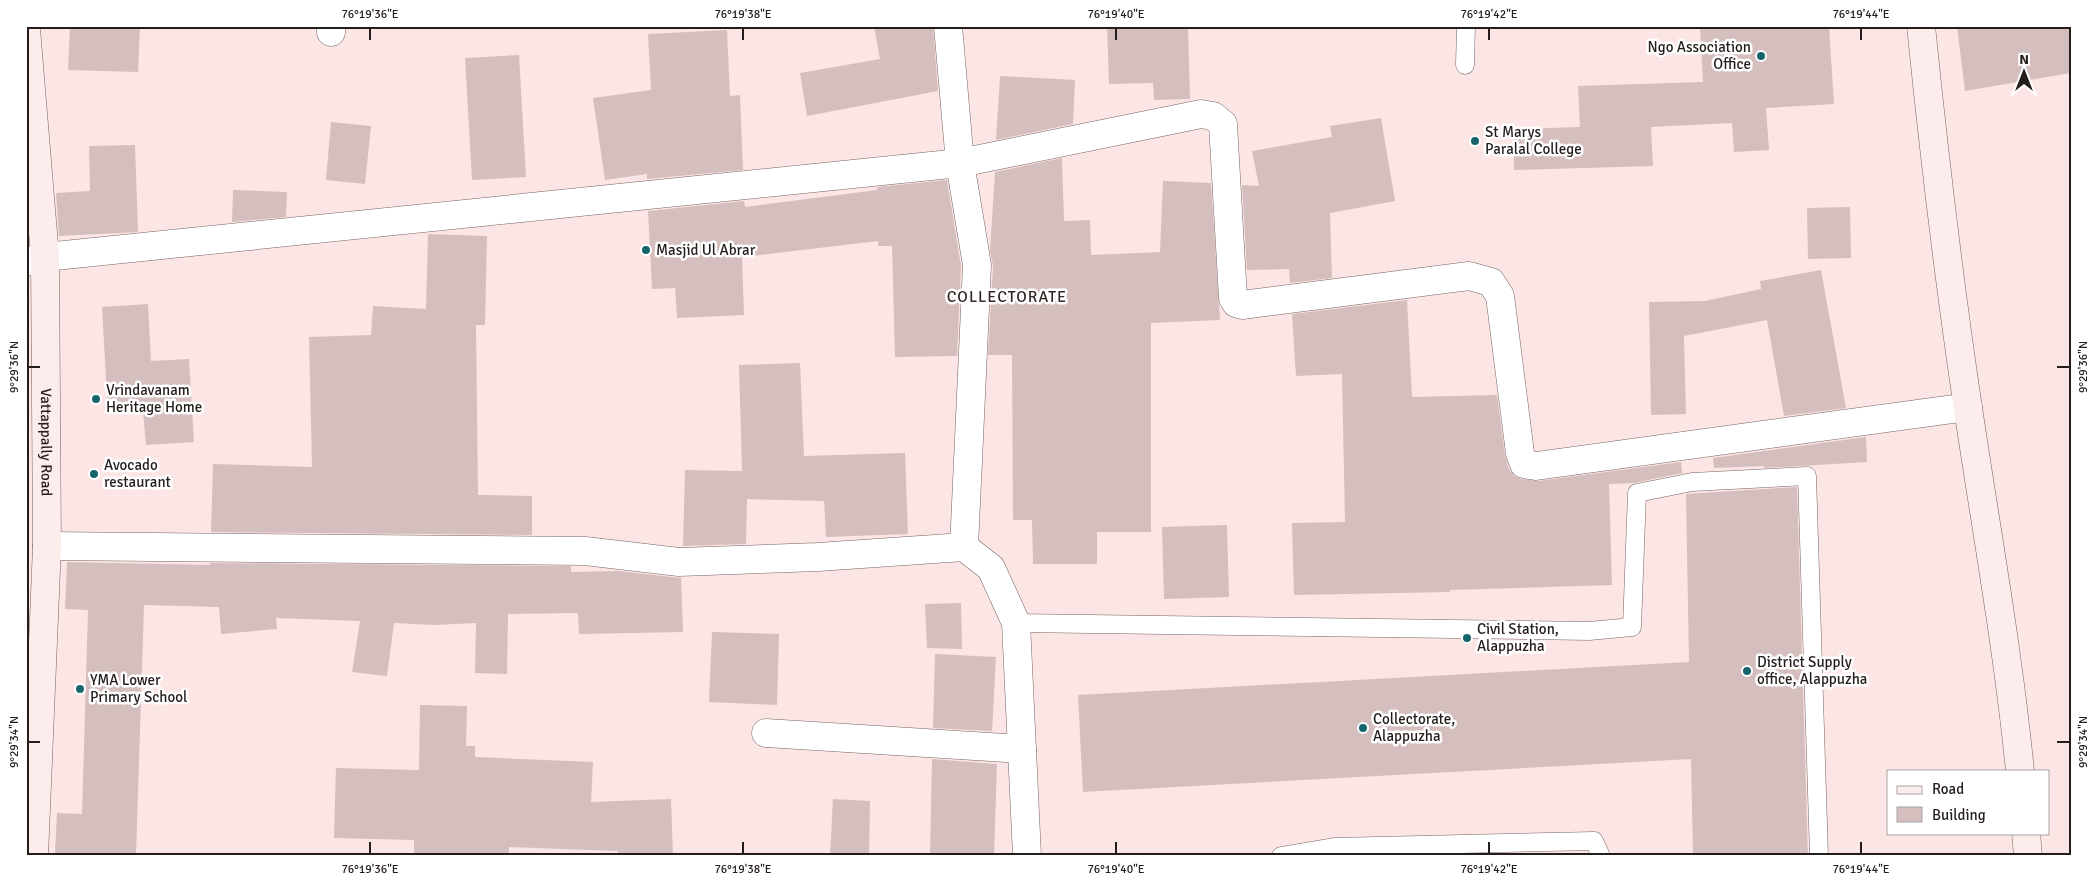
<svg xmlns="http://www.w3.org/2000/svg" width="2097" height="882" viewBox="0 0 2097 882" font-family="Signika,sans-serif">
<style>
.building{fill:#d4bebe}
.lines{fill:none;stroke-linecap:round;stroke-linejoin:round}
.service-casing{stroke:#756362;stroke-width:19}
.minor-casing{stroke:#756362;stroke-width:29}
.secondary-casing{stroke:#756362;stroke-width:29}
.service{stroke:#fff;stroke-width:18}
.minor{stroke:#fff;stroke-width:28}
.secondary{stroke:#fcecec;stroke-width:28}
.ticks{fill:none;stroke:#241d1c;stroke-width:2}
.poi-dot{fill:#17656c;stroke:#fff;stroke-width:2}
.labels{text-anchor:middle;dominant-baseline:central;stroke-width:5;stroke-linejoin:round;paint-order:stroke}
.poi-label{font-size:15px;fill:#241d1c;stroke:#fff;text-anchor:start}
.street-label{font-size:15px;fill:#241d1c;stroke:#fff}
.neighbourhood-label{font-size:16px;letter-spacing:1px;fill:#362726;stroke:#fff}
.neatline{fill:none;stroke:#241d1c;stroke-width:2}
.ticks-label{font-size:12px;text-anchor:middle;fill:#241d1c}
</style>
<rect width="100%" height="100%" fill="#fce6e5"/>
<g class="building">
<polygon points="70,26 140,26 138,72 68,70"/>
<polygon points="874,26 933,26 938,91 807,116 800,73 880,59"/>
<polygon points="1107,26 1188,26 1190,99 1154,100 1153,83 1109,84"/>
<polygon points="1700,26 1829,26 1834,104 1766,108 1769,150 1734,152 1732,123 1651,127 1653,166 1514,170 1513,129 1580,127 1578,86 1703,82"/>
<polygon points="1957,26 2071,26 2071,73 1965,91"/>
<polygon points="727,30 730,96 740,95 743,170 647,179 647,174 605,180 593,98 651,90 648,34"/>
<polygon points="519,55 526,177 472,180 465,58"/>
<polygon points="1000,76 1075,80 1073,124 996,140"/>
<polygon points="1381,118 1395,201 1330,213 1332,278 1290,283 1289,269 1247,270 1242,185 1259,186 1252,151 1332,137 1330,126"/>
<polygon points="331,122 371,126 365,184 326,180"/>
<polygon points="135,145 138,232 59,236 56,193 90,191 89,146"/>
<polygon points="1062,158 1064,221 1090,220 1091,255 1160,252 1163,181 1211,183 1220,320 1151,323 1151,532 1097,532 1097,564 1033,564 1032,520 1013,520 1012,355 988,355 993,266 990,250 995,172"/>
<polygon points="947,180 961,266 957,356 895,357 892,246 878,246 878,241 742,257 744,315 677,318 675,288 652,289 648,211 744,201 745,207 877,190 877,187"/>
<polygon points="233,190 287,192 286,217 232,222"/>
<polygon points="1850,207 1851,258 1808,259 1807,208"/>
<polygon points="428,234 487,236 485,325 476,325 478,495 532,496 532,535 211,532 213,464 312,467 309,337 371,335 373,306 426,309"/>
<polygon points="1821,270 1846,408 1784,416 1767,320 1684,336 1686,414 1651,415 1649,302 1705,301 1761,289 1760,281"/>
<polygon points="1407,300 1412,397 1497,395 1505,455 1509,469 1514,476 1521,479 1538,481 1681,462 1682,473 1634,483 1609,484 1612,585 1450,590 1450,592 1294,595 1292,523 1345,522 1342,374 1296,376 1292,314"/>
<polygon points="148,304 151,361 189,359 194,442 146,445 143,411 108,413 102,307"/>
<polygon points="800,363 804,456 905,453 908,534 826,537 824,501 747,499 746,544 683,546 685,470 742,471 739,365"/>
<polygon points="1866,437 1867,462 1764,468 1764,466 1714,468 1713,458"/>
<polygon points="1797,487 1808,856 1693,856 1691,759 1083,792 1078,695 1689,662 1686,494"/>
<polygon points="1227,525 1229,597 1164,599 1162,527"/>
<polygon points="67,562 210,565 210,563 571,566 571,572 618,571 681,578 683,632 579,634 578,613 508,614 507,674 475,673 476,623 434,625 394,623 387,676 352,672 360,621 276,618 277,629 221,634 219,607 144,605 136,855 55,853 57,813 82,814 88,610 65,609"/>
<polygon points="961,603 962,649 927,648 925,604"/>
<polygon points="712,632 779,634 777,705 709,702"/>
<polygon points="935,654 996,657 992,731 933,728"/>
<polygon points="420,705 467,706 466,746 475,746 475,757 593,762 591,802 671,799 673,856 618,856 618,851 509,847 509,856 414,856 414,840 334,838 336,768 419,770"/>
<polygon points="932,759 997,764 994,856 930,856"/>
<polygon points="833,799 870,801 869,856 830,856"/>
</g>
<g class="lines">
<defs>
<g id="service">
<polyline points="1465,65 1466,26"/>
<polyline points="1016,623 1589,631 1632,627 1637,493 1692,482 1807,476 1819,856"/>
<polyline points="1281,856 1334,847 1594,841 1601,856"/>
</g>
<g id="minor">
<polyline points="948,26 960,163 977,265 964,547"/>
<polyline points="331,32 331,26"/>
<polyline points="26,262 45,257 960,163 1201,114 1213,116 1223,124 1233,298 1236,303 1242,305 1469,276 1491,282 1500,296 1520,453 1524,464 1536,466 1968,407"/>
<polyline points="47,546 585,551 679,562 818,557 964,547 991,568 1016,623 1027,856"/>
<polyline points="766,733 1022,749"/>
</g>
<g id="secondary">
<path d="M1921,26C1934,154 1949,281 1968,408C1986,529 2008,649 2020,771"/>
<path id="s1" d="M26,29L45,257L47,546L34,856"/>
<polyline points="2026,833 2028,856"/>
</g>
</defs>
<use href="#service" class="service-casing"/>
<use href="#minor" class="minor-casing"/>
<use href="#secondary" class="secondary-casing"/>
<use href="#service" class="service"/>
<use href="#minor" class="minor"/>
<use href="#secondary" class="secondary"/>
</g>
<path class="ticks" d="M370,28V40M743,28V40M1116,28V40M1489,28V40M1861,28V40M28,367H40M2057,367H2070M28,742H40M2057,742H2070M370,842V854M743,842V854M1116,842V854M1489,842V854M1861,842V854"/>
<g class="poi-dot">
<circle cx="1761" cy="56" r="5"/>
<circle cx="1475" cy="141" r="5"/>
<circle cx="646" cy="250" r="5"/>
<circle cx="96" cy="399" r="5"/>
<circle cx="94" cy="474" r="5"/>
<circle cx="1467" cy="638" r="5"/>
<circle cx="1747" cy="671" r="5"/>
<circle cx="80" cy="689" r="5"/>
<circle cx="1363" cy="728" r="5"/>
</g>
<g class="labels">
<g class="poi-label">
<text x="1751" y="47" text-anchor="end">Ngo Association<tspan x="1751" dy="17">Office</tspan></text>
<text x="1485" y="132">St Marys<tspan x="1485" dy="17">Paralal College</tspan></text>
<text x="656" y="250">Masjid Ul Abrar</text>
<text x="106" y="390">Vrindavanam<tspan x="106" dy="17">Heritage Home</tspan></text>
<text x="104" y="465">Avocado<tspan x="104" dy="17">restaurant</tspan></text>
<text x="1477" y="629">Civil Station,<tspan x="1477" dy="17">Alappuzha</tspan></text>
<text x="1757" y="662">District Supply<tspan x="1757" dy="17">office, Alappuzha</tspan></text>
<text x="90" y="680">YMA Lower<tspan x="90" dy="17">Primary School</tspan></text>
<text x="1373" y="719">Collectorate,<tspan x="1373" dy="17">Alappuzha</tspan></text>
</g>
<g class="street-label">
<text stroke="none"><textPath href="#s1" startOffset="414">Vattappally Road</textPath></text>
</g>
<g class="neighbourhood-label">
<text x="1007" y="297">COLLECTORATE</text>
</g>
</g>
<rect width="2097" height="882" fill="none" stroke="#ffffff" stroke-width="55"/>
<rect x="1887" y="770" width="162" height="65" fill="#ffffff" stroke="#a7a5a4"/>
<rect x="1897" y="786" width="25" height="8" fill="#fcecec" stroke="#a7a5a4"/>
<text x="1932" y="794" font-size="15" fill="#241d1c">Road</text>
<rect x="1897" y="807" width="25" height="15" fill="#d4bebe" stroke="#a7a5a4"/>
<text x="1932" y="820" font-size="15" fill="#241d1c">Building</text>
<g transform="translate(2024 72)" stroke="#ffffff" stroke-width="4" paint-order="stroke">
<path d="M0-4L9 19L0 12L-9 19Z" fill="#241d1c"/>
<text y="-8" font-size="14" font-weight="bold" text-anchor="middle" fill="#241d1c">N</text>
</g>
<rect x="28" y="28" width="2042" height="826" class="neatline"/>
<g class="ticks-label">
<text x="370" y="18">76°19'36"E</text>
<text x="743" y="18">76°19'38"E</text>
<text x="1116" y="18">76°19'40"E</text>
<text x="1489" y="18">76°19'42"E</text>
<text x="1861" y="18">76°19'44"E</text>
<text transform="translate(14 367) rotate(-90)" y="4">9°29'36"N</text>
<text transform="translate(2083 367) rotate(-90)" y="4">9°29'36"N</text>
<text transform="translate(14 742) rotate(-90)" y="4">9°29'34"N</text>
<text transform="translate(2083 742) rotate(-90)" y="4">9°29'34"N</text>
<text x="370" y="873">76°19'36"E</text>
<text x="743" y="873">76°19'38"E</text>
<text x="1116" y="873">76°19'40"E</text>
<text x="1489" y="873">76°19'42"E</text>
<text x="1861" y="873">76°19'44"E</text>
</g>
</svg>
